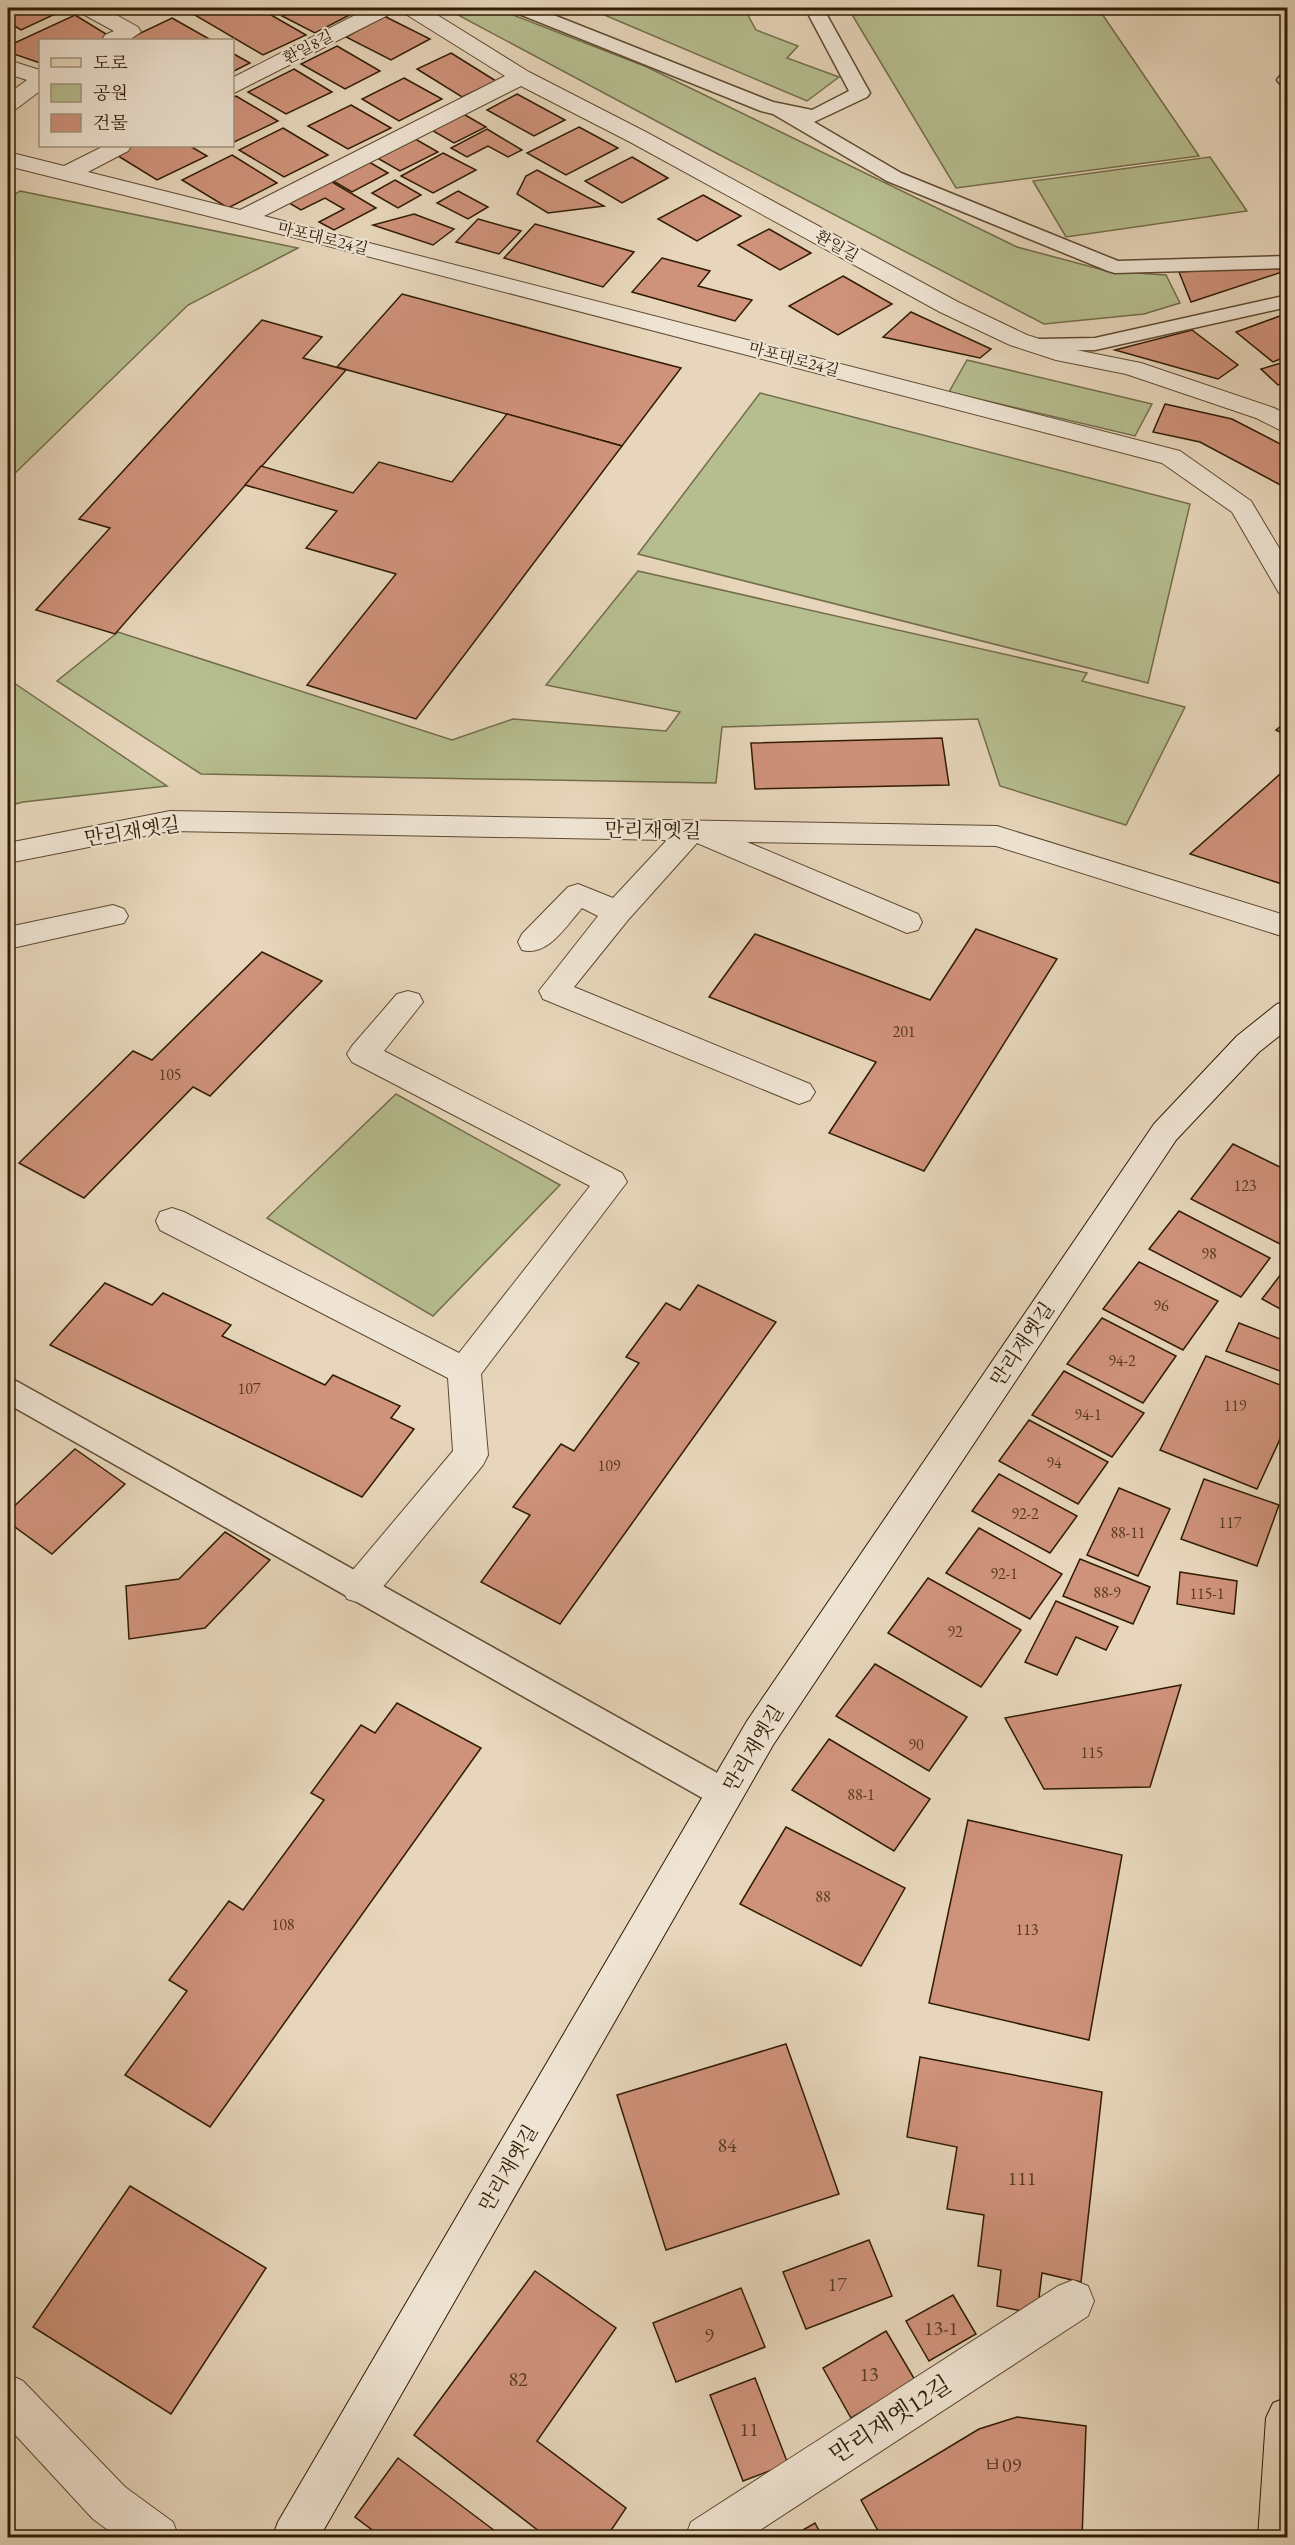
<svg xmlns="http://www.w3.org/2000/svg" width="1295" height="2545" viewBox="0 0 1295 2545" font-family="'EB Garamond','Noto Serif KR',serif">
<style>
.green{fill:#b6be90;stroke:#736d49;stroke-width:1.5}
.building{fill:#cf927b;stroke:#301c02;stroke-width:1.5}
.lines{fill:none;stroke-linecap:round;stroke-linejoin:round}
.lane-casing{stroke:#5e4a30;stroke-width:3}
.street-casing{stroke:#5e4a30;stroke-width:2}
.secondary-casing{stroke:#301c02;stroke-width:2}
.primary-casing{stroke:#301c02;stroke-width:2}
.lane{fill:#efe4d3;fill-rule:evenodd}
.street{fill:#efe4d3;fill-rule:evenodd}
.secondary{fill:#efe4d3;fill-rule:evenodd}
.primary{fill:#e7d6bb;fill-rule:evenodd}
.labels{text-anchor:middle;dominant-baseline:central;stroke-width:4.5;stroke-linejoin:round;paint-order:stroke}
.far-street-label{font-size:16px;fill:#301c02;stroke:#efe4d3}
.number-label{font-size:16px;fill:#583a20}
.street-label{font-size:20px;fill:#301c02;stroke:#efe4d3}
.near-number-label{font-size:20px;fill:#583a20}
.near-street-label{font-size:24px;fill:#301c02;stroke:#efe4d3}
</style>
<rect width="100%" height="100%" fill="#e7d6bb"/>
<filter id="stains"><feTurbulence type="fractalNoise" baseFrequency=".00333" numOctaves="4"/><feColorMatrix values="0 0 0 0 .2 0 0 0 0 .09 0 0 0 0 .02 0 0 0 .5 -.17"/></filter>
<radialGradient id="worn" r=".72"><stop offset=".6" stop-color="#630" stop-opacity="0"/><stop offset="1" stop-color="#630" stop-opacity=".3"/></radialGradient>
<g class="green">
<polygon points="445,8 495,8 647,67 1017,247 1107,271 1166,275 1180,303 1144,314 1044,324 718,154"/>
<polygon points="588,8 744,8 756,30 798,46 787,58 839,77 807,101"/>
<polygon points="848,8 1098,8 1199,156 956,188"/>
<polygon points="1210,157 1247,211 1066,237 1033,181"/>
<polygon points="20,191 298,248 188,305 8,480 8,199"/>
<polygon points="967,360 1152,404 1135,436 949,392"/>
<polygon points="760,393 1190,504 1148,683 638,554"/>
<polygon points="638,571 1087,673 1082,681 1185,707 1126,825 1000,786 978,719 722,727 716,783 201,774 57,681 118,632 452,740 513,719 666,731 680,712 546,685"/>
<polygon points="8,679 167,786 23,802 8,806"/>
<polygon points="396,1094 560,1185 433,1316 267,1218"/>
</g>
<g class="building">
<polygon points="8,8 68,8 21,30 8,22"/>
<polygon points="196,8 259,8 306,35 263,55 188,11"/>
<polygon points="299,8 363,8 315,33 282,16"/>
<polygon points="75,15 111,37 103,40 40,40 40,63 8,52 8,46"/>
<polygon points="384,16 430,39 391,60 346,37"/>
<polygon points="172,18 211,40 132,40 128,39"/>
<polygon points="337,46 380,71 345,89 301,64"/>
<polygon points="232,53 250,63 232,72"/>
<polygon points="451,53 496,81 462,97 417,69"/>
<polygon points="294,69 332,92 286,114 248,92"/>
<polygon points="404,78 442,99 399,121 362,99"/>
<polygon points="517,94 565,120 534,136 487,110"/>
<polygon points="236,96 278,121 232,143 232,98"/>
<polygon points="351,105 391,128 348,149 308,126"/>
<polygon points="460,112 486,127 454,143 428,128"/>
<polygon points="579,127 618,148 566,175 527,153"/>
<polygon points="283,128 328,155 284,177 239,150"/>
<polygon points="487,129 522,150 508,157 488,146 467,157 451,148"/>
<polygon points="410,136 438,152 400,171 372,155"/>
<polygon points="133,146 190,146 207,156 157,180 115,154"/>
<polygon points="443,153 476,170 433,193 401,176"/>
<polygon points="232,155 277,183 228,208 182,180"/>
<polygon points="632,157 668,178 622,203 585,181"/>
<polygon points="364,159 388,173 352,192 328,178"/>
<polygon points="537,170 604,206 548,213 517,194 526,176"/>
<polygon points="327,179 376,208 334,230 319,222 344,209 325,198 301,210 284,200"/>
<polygon points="395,180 421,195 398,208 372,193"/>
<polygon points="458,191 488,207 468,219 437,203"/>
<polygon points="703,195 741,216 697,241 658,219"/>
<polygon points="414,214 454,229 433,245 373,225"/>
<polygon points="478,219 521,231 499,254 456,242"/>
<polygon points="535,224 634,252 603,287 504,258"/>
<polygon points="769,229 811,253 780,270 738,245"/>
<polygon points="662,258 710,271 698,286 752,300 735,321 632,292"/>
<polygon points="1276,266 1282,272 1191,302 1179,272"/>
<polygon points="843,276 892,304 838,335 789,306"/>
<polygon points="402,294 585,343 681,368 622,446 337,367"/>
<polygon points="911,312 991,349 980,358 883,337"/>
<polygon points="1288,313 1288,356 1273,362 1236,332"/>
<polygon points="262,320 322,337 303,358 346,370 115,634 36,610 110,528 79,519"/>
<polygon points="1192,330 1238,365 1218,379 1115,350"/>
<polygon points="1288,361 1288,382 1278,385 1261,369"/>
<polygon points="1165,404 1232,419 1288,448 1288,489 1200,442 1153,432"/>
<polygon points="507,414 622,446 416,719 307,685 396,574 306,548 337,511 245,485 261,466 353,493 379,462 452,482"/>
<polygon points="1288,720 1288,736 1276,730"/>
<polygon points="942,738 949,785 755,789 751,743"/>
<polygon points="1288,767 1288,886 1190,854"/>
<polygon points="976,929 1057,959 924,1171 829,1133 876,1062 709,997 755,934 930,1000"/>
<polygon points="262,952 322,981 210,1096 193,1087 84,1198 19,1163 133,1051 152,1060"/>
<polygon points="1233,1144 1288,1171 1288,1248 1191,1199"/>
<polygon points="1179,1211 1270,1258 1241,1297 1149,1249"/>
<polygon points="1139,1262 1218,1301 1183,1350 1103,1309"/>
<polygon points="1288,1265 1288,1313 1262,1299"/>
<polygon points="105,1283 152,1305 163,1293 231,1325 222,1336 325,1385 333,1375 400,1406 391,1418 414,1429 362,1497 50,1345"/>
<polygon points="698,1285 776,1322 560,1624 481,1582 530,1515 513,1507 561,1444 574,1451 639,1363 626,1357 666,1303 680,1310"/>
<polygon points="1102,1318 1176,1356 1143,1403 1067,1364"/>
<polygon points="1239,1323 1288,1342 1288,1374 1226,1351"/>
<polygon points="1206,1356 1288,1388 1288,1422 1257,1489 1160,1450"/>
<polygon points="1064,1371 1144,1413 1112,1457 1032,1415"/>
<polygon points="1029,1420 1108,1462 1078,1504 999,1461"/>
<polygon points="75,1449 125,1484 52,1554 8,1522 8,1512"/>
<polygon points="999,1474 1077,1516 1050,1553 972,1511"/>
<polygon points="1204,1479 1279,1505 1257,1566 1181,1539"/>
<polygon points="1119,1488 1170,1509 1138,1576 1087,1555"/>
<polygon points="979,1528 1062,1574 1030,1619 946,1573"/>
<polygon points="225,1532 270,1560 205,1628 129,1639 126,1586 179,1579"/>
<polygon points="1080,1559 1150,1587 1133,1624 1063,1596"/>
<polygon points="1180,1572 1237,1581 1234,1614 1177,1604"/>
<polygon points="928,1578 1021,1630 981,1687 888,1633"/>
<polygon points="1056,1601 1118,1627 1106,1650 1076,1637 1057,1675 1025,1662"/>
<polygon points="875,1664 967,1717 929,1771 836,1716"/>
<polygon points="1181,1685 1150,1787 1044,1789 1005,1718"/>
<polygon points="397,1703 481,1748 210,2127 125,2075 187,1991 169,1980 229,1901 243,1910 324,1800 311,1793 361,1725 375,1733"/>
<polygon points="829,1739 930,1799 894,1851 792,1790"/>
<polygon points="968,1820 1122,1855 1089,2040 929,2003"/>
<polygon points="786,1827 905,1888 861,1966 740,1904"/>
<polygon points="786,2044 839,2194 666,2250 617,2095"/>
<polygon points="920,2057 1102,2092 1081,2282 1042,2273 1037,2314 997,2306 1001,2270 978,2266 984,2215 947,2209 957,2147 907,2137"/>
<polygon points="130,2186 266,2268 171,2414 33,2327"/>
<polygon points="869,2240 892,2296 806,2329 783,2272"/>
<polygon points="535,2271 616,2328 537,2441 626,2508 606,2538 548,2538 414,2435"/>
<polygon points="741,2288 765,2347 676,2382 653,2323"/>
<polygon points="953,2295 976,2334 929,2361 906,2321"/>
<polygon points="886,2331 915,2380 851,2418 823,2368"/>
<polygon points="755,2378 788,2464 743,2481 710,2395"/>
<polygon points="1017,2417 1086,2426 1082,2538 882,2538 861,2500 979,2429"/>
<polygon points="398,2458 503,2537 503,2538 383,2538 355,2517"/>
<polygon points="815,2523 823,2538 789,2538"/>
</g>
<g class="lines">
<defs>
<g id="lane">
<polygon points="512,8 536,8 773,102 812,110 849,91 805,8 823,8 870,93 867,97 814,122 901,173 1118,261 1288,256 1288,268 1115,273 1108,271 887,181 773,114 761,111 514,12"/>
<polygon points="1288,74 1288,87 1281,85 1277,80 1280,76"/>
<polygon points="1288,295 1288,307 1095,350 1040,351 1032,350 1029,345 1032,340 1040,339 1095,338"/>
<polygon points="8,1378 18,1382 737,1784 741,1794 737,1804 725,1809 713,1804 8,1404"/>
</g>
<g id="street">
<polygon points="79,8 104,8 138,27 141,32 129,40 102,40 105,35 114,31 81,13"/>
<polygon points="369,8 395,8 392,13 232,94 232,78"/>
<polygon points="401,8 426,8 529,72 646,132 958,302 1027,335 1071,349 1141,363 1274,408 1288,415 1288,434 1256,418 1126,374 1056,360 1010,345 940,312 630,142 521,86 264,216 1180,451 1251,501 1288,563 1288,595 1279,593 1232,512 1162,463 324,245 8,166 8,152 64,166 104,146 131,146 128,151 88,172 240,210 505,76 404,13"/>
<polygon points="8,60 40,70 40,91 16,109 8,111 8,94 27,80 8,74"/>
<path d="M170,811L997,826L1288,916V938L996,846L747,842L918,914L922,922L918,930L907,933L697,843L628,920L574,987L810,1084L815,1092L810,1100L799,1104L543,999L539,991L598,916L582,908C566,926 548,957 522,950L518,942L522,934L568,887L578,884L613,898L667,840L170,831L8,863V843Z"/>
<polygon points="113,905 124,909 128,916 124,923 8,949 8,927"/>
<polygon points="408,991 419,994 423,1002 384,1051 622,1173 627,1182 481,1374 488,1455 483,1465 373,1599 360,1603 347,1599 342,1588 347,1577 453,1451 448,1378 160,1230 156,1221 160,1212 172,1208 184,1212 459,1353 590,1186 352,1062 347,1054 352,1046 397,994"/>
<polygon points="1073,2280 1088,2286 1094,2301 1088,2316 748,2538 685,2538 691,2522 1058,2286"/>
<polygon points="8,2374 23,2381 125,2487 173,2522 179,2538 119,2538 93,2519 8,2427"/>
</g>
<polygon id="secondary" points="1288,1001 1288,1029 1259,1052 1176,1140 773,1745 319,2538 272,2538 278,2522 747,1721 1154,1124 1237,1036 1277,1004"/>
<polygon id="primary" points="1288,2397 1288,2538 1258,2538 1266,2418 1273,2403"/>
</defs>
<use href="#lane" class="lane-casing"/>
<use href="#street" class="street-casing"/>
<use href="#secondary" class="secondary-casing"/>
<use href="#primary" class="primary-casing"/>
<use href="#lane" class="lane"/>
<use href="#street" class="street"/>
<use href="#secondary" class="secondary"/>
<use href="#primary" class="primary"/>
</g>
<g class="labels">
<g class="far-street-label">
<text transform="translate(308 47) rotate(-28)">환일8길</text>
<text transform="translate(323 238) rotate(14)">마포대로24길</text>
<text transform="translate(837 246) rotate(29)">환일길</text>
<text transform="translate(794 359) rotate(15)">마포대로24길</text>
</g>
<g class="number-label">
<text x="904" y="1031">201</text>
<text x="170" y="1074">105</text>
<text x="1245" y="1185">123</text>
<text x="1209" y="1253">98</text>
<text x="1161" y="1305">96</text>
<text x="1122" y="1360">94-2</text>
<text x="249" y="1388">107</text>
<text x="1235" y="1405">119</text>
<text x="1088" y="1414">94-1</text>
<text x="1054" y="1462">94</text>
<text x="609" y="1465">109</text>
<text x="1025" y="1513">92-2</text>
<text x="1230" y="1522">117</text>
<text x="1128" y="1532">88-11</text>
<text x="1004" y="1573">92-1</text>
<text x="1107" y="1592">88-9</text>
<text x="1207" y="1593">115-1</text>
<text x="955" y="1631">92</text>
<text x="916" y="1744">90</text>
<text x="1092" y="1752">115</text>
<text x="861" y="1794">88-1</text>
<text x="823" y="1896">88</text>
<text x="283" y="1924">108</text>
<text x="1027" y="1929">113</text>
</g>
<g class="street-label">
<text transform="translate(653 830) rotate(1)">만리재옛길</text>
<text transform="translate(132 831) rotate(-9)">만리재옛길</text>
<text transform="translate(1022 1344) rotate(-56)">만리재옛길</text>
<text transform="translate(753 1748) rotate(-59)">만리재옛길</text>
<text transform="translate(508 2168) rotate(-60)">만리재옛길</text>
</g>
<g class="near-number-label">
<text x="727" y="2145">84</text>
<text x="1022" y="2178">111</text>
<text x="837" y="2284">17</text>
<text x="941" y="2328">13-1</text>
<text x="709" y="2335">9</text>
<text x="869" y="2374">13</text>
<text x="518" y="2379">82</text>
<text x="749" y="2429">11</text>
<text x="1002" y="2465">ㅂ09</text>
</g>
<g class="near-street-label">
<text transform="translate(890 2419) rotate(-33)">만리재옛12길</text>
</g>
</g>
<rect width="1295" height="2545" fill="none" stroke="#e7d6bb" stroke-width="30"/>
<rect x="9" y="9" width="1277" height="2527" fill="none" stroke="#301c02" stroke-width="3"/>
<rect x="15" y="15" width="1265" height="2515" fill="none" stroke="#301c02" stroke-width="1.5"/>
<rect x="39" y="39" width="195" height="108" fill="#efe4d3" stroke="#a3947f" stroke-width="1.5"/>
<rect x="51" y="58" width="30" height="9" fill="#e7d6bb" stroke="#a3947f" stroke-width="1.5"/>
<text x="93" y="69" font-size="18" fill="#301c02">도로</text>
<rect x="51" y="84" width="30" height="18" fill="#b6be90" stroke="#a3947f" stroke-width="1.5"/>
<text x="93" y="99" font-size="18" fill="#301c02">공원</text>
<rect x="51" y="114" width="30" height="18" fill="#cf927b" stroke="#a3947f" stroke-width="1.5"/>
<text x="93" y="129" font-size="18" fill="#301c02">건물</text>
<rect width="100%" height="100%" filter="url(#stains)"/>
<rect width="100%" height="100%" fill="url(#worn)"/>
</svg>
